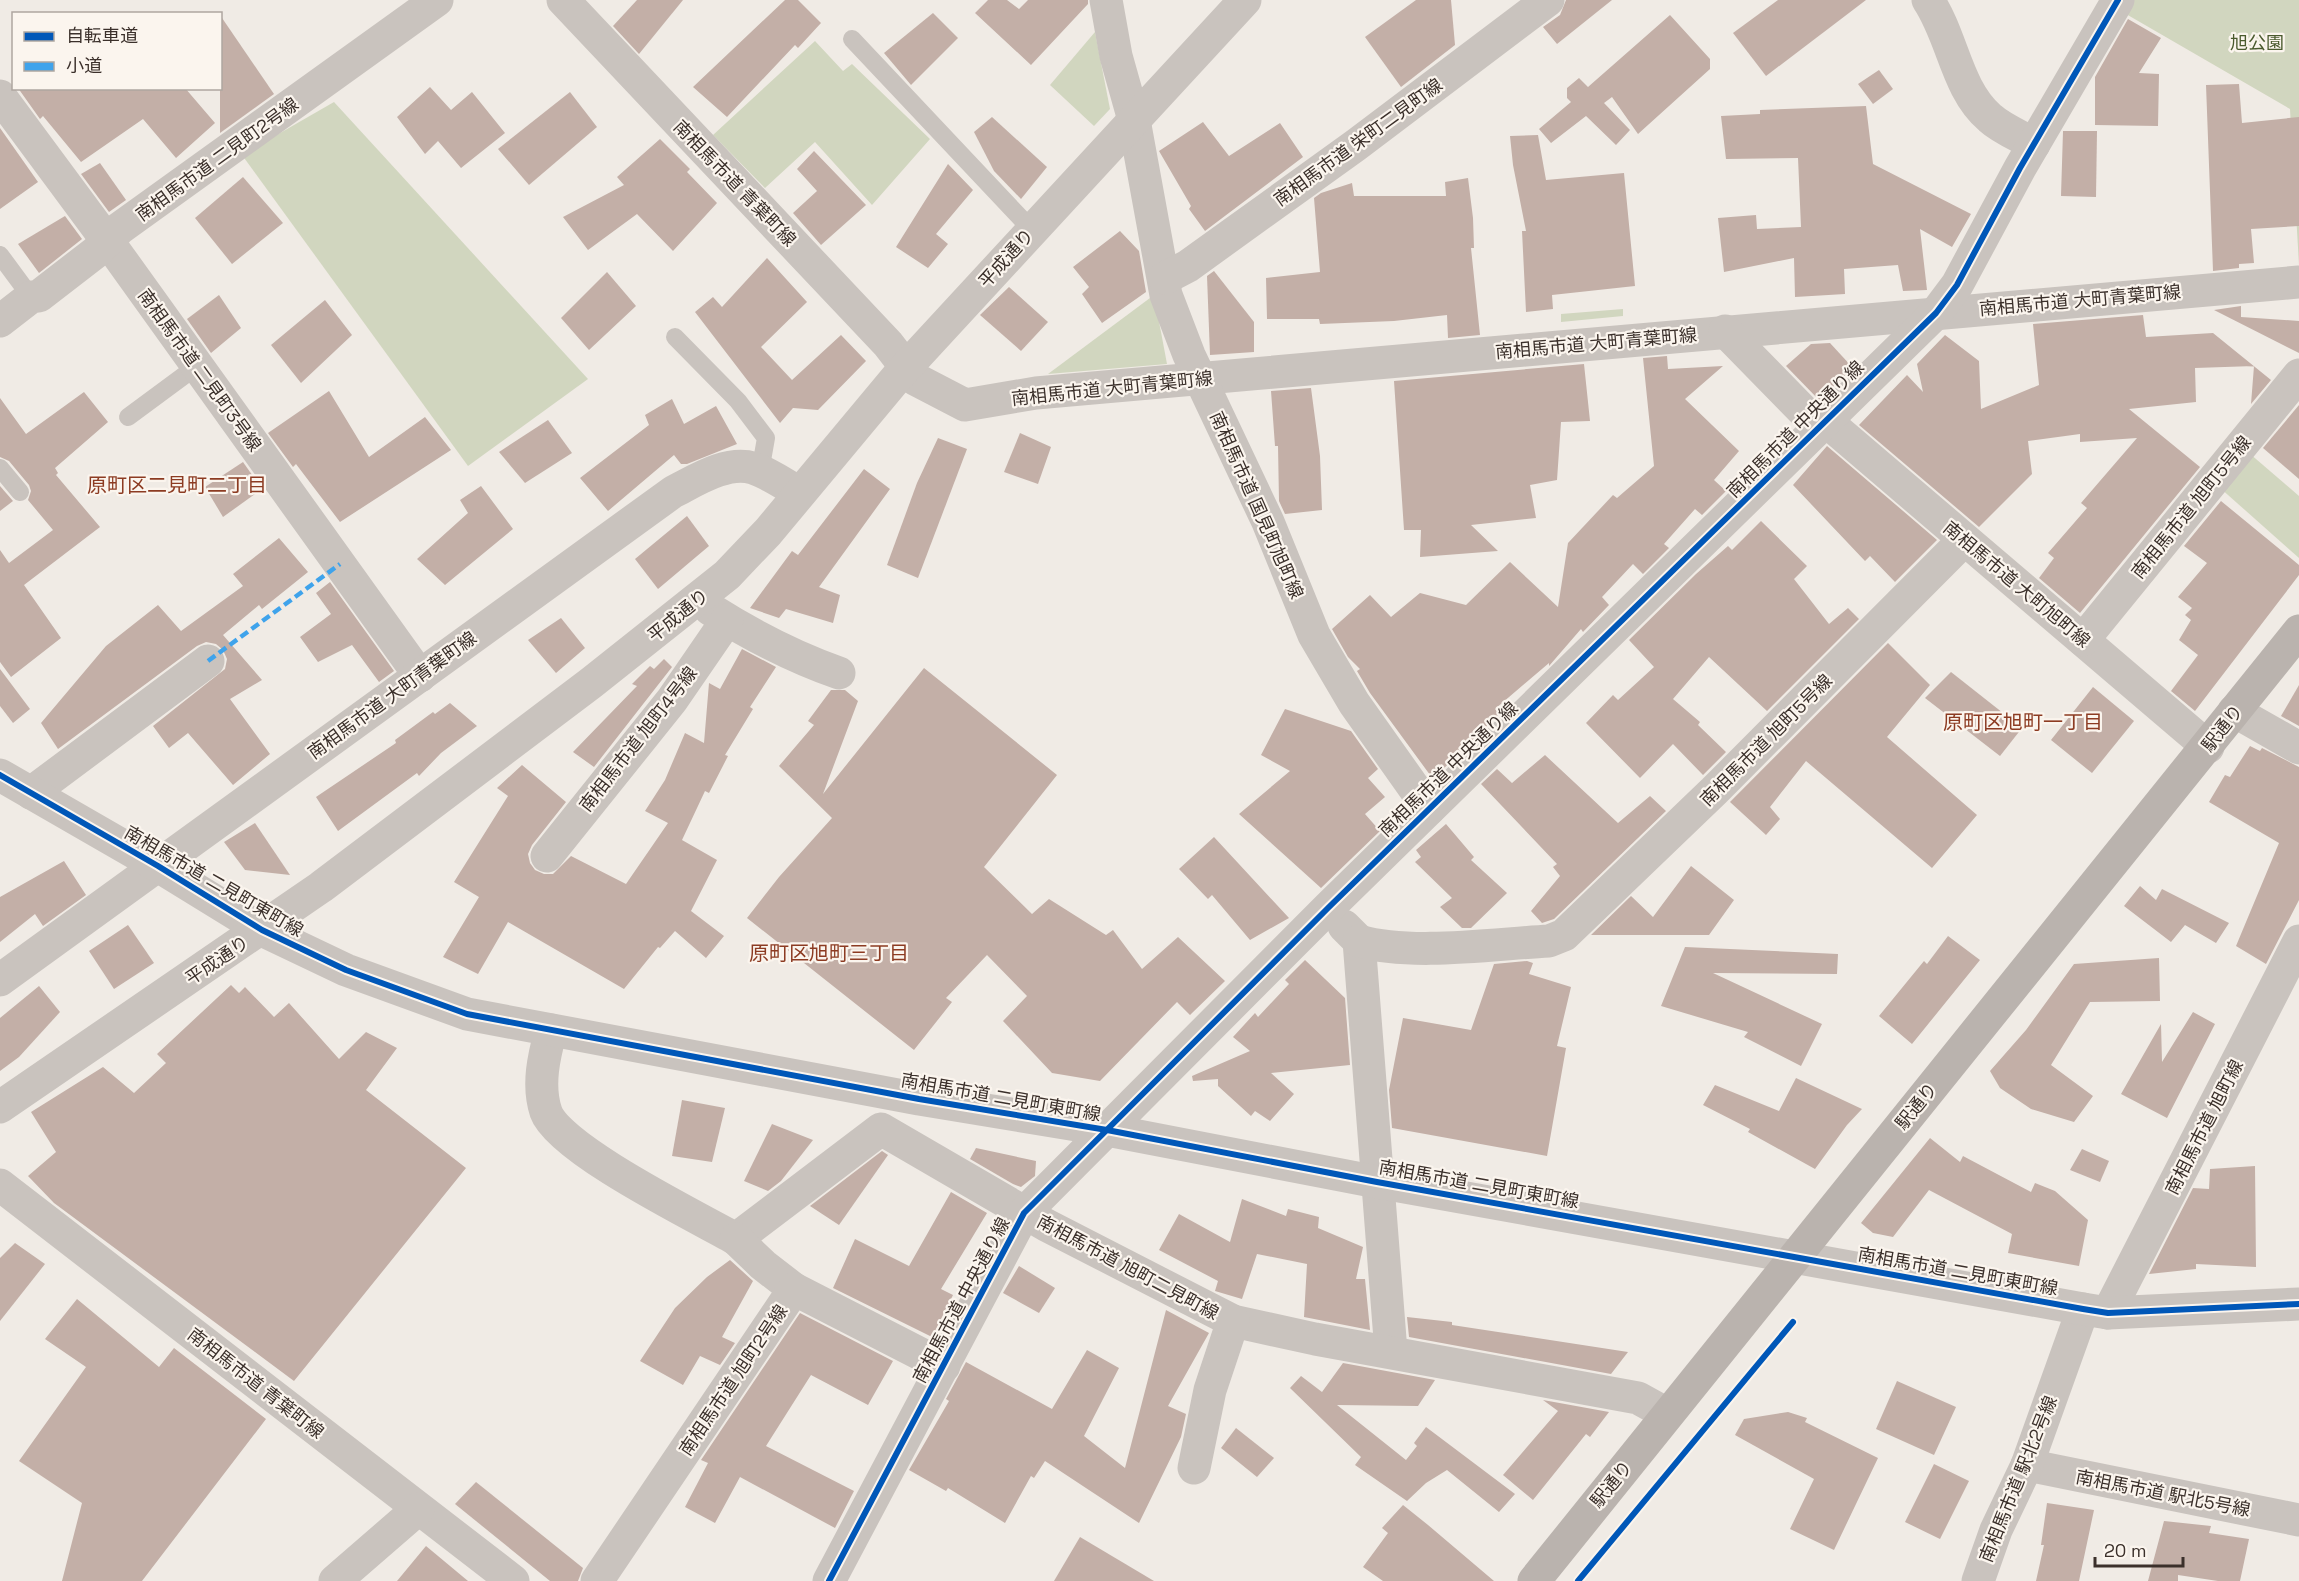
<svg xmlns="http://www.w3.org/2000/svg" width="2299" height="1581" viewBox="0 0 2299 1581" font-family="'Space Grotesk','Noto Sans JP',sans-serif">
<style>
.green{fill:#d1d6bf}
.building{fill:#c3afa7}
.lines{fill:none;stroke-linecap:round;stroke-linejoin:round}
.service{stroke:#c9c3be;stroke-width:18}
.minor{stroke:#c9c3be;stroke-width:33}
.tertiary{stroke:#c9c3be;stroke-width:33}
.secondary{stroke:#bab3ae;stroke-width:33}
.quiet{stroke:#3fa3eb;stroke-width:4.5;stroke-dasharray:9 4.5;stroke-linecap:butt}
.cycleway-casing{stroke:#fbf5ee;stroke-width:10}
.cycleway{stroke:#0057b8;stroke-width:6}
.labels{text-anchor:middle;dominant-baseline:central;stroke-width:4.5;stroke-linejoin:round;paint-order:stroke}
.park-label{font-size:18px;fill:#4a5a2e;stroke:#fbf5ee}
.street-label{font-size:18px;fill:#3b302b;stroke:#fbf5ee}
.neighbourhood-label{font-size:20px;fill:#8c3b22;stroke:#fbf5ee}
</style>
<rect width="100%" height="100%" fill="#f0ebe5"/>
<g class="green">
<polygon points="2134,0 2299,0 2299,265 2290,109 2126,14"/>
<polygon points="1095,32 1110,109 1094,126 1050,85"/>
<polygon points="815,41 843,71 852,64 930,139 872,205 815,142 765,188 713,135"/>
<polygon points="334,102 588,379 468,466 242,155"/>
<polygon points="1154,295 1167,364 1048,374"/>
<polygon points="1623,309 1623,316 1561,322 1561,314"/>
<polygon points="2249,453 2299,496 2299,558 2219,487"/>
</g>
<g class="building">
<polygon points="637,0 683,0 639,54 613,26"/>
<polygon points="785,0 798,0 821,23 798,48 795,45 727,117 693,87"/>
<polygon points="988,0 1007,0 1019,9 1028,0 1088,0 1088,4 1031,65 975,13"/>
<polygon points="1416,0 1451,0 1455,45 1401,87 1365,37"/>
<polygon points="1566,0 1612,0 1557,44 1543,27 1560,15"/>
<polygon points="1778,0 1866,0 1766,76 1733,33"/>
<polygon points="933,13 958,38 911,85 884,53"/>
<polygon points="220,15 274,94 220,133"/>
<polygon points="1670,15 1710,59 1710,69 1638,134 1612,97 1604,103 1630,130 1616,145 1586,116 1551,143 1539,129 1571,102 1567,98 1567,88 1579,78 1588,87"/>
<polygon points="2128,19 2161,38 2139,73 2159,74 2158,126 2095,125 2095,77"/>
<polygon points="1879,70 1893,89 1873,104 1858,84"/>
<polygon points="2239,84 2242,123 2299,117 2299,226 2251,229 2254,263 2239,264 2239,268 2213,271 2206,85"/>
<polygon points="430,87 451,110 472,92 505,133 461,168 438,141 425,154 397,117"/>
<polygon points="18,88 185,88 215,123 176,158 143,119 81,162 43,116 40,119"/>
<polygon points="570,92 597,127 529,185 498,149"/>
<polygon points="1866,106 1873,164 1971,214 1952,247 1920,229 1927,290 1903,291 1898,265 1844,269 1845,294 1795,297 1794,258 1724,272 1718,218 1756,215 1757,229 1801,227 1798,158 1726,159 1721,116 1760,114 1760,110"/>
<polygon points="992,117 1047,167 1021,199 994,171 974,132"/>
<polygon points="1203,122 1229,156 1280,123 1303,157 1205,231 1189,209 1191,206 1159,151"/>
<polygon points="0,128 38,182 0,209"/>
<polygon points="2063,131 2097,131 2096,197 2061,196"/>
<polygon points="1538,135 1546,180 1624,173 1635,286 1552,295 1553,309 1526,312 1522,231 1526,231 1513,165 1510,136"/>
<polygon points="660,139 690,169 687,172 717,203 673,251 637,214 588,250 563,217 624,185 617,177"/>
<polygon points="814,151 866,205 821,245 793,213 817,191 797,169"/>
<polygon points="100,163 126,200 109,212 81,174"/>
<polygon points="948,164 973,190 936,234 948,244 928,268 896,247"/>
<polygon points="243,177 283,223 232,264 195,218"/>
<polygon points="1468,178 1473,218 1474,248 1471,248 1480,335 1448,338 1447,315 1394,321 1320,324 1319,319 1267,319 1266,278 1320,272 1314,198 1321,193 1352,183 1354,196 1446,196 1445,182"/>
<polygon points="65,216 82,239 39,273 18,244"/>
<polygon points="1120,231 1139,251 1146,292 1102,323 1082,294 1089,287 1073,267"/>
<polygon points="767,258 807,302 761,347 792,380 841,335 866,361 818,410 793,408 780,423 695,312 713,297 722,307"/>
<polygon points="1214,271 1254,322 1254,352 1210,355 1207,276"/>
<polygon points="607,272 636,306 589,350 561,318"/>
<polygon points="1009,287 1048,322 1021,351 980,315"/>
<polygon points="219,295 241,328 211,353 187,319"/>
<polygon points="325,300 352,335 301,383 271,345"/>
<polygon points="2241,306 2241,317 2299,321 2299,353 2214,310"/>
<polygon points="2143,315 2146,337 2213,333 2271,380 2251,404 2254,366 2195,368 2196,402 2129,409 2200,467 2080,613 2039,578 2054,558 2048,553 2087,508 2081,503 2137,438 2080,442 2080,434 2028,441 2032,474 1979,527 1859,425 1907,375 1923,392 1917,364 1945,335 1979,361 1981,409 2039,385 2033,324"/>
<polygon points="1830,343 1853,368 1819,400 1786,366 1811,344"/>
<polygon points="1667,356 1668,369 1723,366 1685,399 1739,451 1714,480 1726,491 1702,515 1695,509 1664,544 1669,548 1643,574 1633,564 1602,597 1609,605 1583,632 1581,629 1549,666 1549,663 1495,709 1499,714 1433,779 1370,693 1357,671 1360,669 1348,657 1332,629 1370,595 1391,617 1420,593 1466,605 1510,562 1558,607 1568,543 1613,495 1617,498 1654,466 1643,358"/>
<polygon points="1584,364 1590,421 1561,422 1557,480 1530,485 1536,518 1471,525 1498,551 1420,557 1421,530 1404,530 1394,381"/>
<polygon points="1311,388 1320,456 1322,510 1285,514 1279,501 1278,446 1275,446 1271,391"/>
<polygon points="329,391 369,457 425,417 451,450 340,522 296,464 293,467 268,433"/>
<polygon points="84,392 108,422 55,468 58,473 56,475 100,527 24,585 61,638 11,677 0,662 0,550 9,563 53,530 28,500 31,491 29,485 9,461 0,457 0,398 26,434"/>
<polygon points="672,399 684,424 716,406 737,444 687,464 681,464 674,455 608,511 580,478 649,425 645,415"/>
<polygon points="2299,405 2299,479 2263,448"/>
<polygon points="548,420 572,453 525,483 499,452"/>
<polygon points="1020,433 1051,447 1038,484 1004,472"/>
<polygon points="938,438 967,449 918,578 887,565 917,483"/>
<polygon points="1827,446 1937,540 1895,582 1870,556 1865,561 1793,485"/>
<polygon points="243,462 262,489 223,517 205,487"/>
<polygon points="864,469 890,489 819,587 840,595 833,623 786,609 779,618 750,608 792,551 798,555"/>
<polygon points="0,486 13,501 0,511"/>
<polygon points="481,486 513,529 445,585 417,559 468,513 460,500"/>
<polygon points="2221,501 2299,565 2299,575 2195,711 2171,691 2198,655 2179,640 2191,620 2185,615 2192,608 2178,597 2207,563 2184,546"/>
<polygon points="687,516 709,546 658,589 635,559"/>
<polygon points="1761,521 1807,566 1794,579 1829,624 1848,608 1859,619 1767,711 1709,657 1673,699 1700,722 1698,725 1726,752 1703,775 1673,744 1640,778 1586,723 1613,695 1618,700 1654,667 1629,640 1696,574 1728,546 1732,550"/>
<polygon points="279,538 308,572 262,609 259,605 223,635 262,680 230,699 270,754 233,785 188,733 169,748 153,726 225,669 227,659 223,650 216,644 206,642 197,646 58,749 41,723 106,646 158,605 181,631 243,586 233,574"/>
<polygon points="330,582 394,671 379,682 352,645 318,662 300,637 331,614 316,593"/>
<polygon points="561,618 585,648 556,673 528,640"/>
<polygon points="1888,643 1930,685 1887,737 1977,815 1932,868 1806,761 1770,807 1780,819 1766,835 1730,802"/>
<polygon points="742,649 776,667 750,707 753,709 725,755 728,756 709,793 705,791 682,840 717,860 691,911 724,936 706,958 675,931 660,948 658,947 624,989 508,922 478,974 443,957 479,897 454,882 508,796 497,788 522,765 566,802 532,845 528,854 530,863 535,870 544,874 553,874 571,856 626,884 668,823 645,811 665,780 685,733 704,743 709,683 720,689"/>
<polygon points="664,659 672,667 594,767 573,752 637,686 632,684 650,666 654,669"/>
<polygon points="924,668 1057,775 984,867 1032,914 1049,899 1106,935 1113,930 1142,969 1178,937 1225,981 1190,1015 1177,1002 1100,1081 1052,1073 1003,1021 1027,996 987,955 946,998 952,1002 914,1050 747,918 779,877 832,818 779,766 814,725 808,721 831,690 845,690 858,701 823,794"/>
<polygon points="0,669 30,709 13,723 0,706"/>
<polygon points="1951,672 2022,728 2000,756 1925,698"/>
<polygon points="2299,685 2299,726 2281,716"/>
<polygon points="2093,687 2134,721 2092,773 2051,740"/>
<polygon points="450,703 477,726 441,753 419,776 417,773 338,831 316,797 396,743 395,740 433,712 435,714"/>
<polygon points="1285,709 1351,731 1378,769 1368,778 1385,797 1365,814 1380,831 1321,888 1239,814 1290,771 1261,755"/>
<polygon points="2250,746 2260,751 2262,748 2299,767 2299,900 2266,964 2236,946 2279,843 2209,802 2225,775 2230,777"/>
<polygon points="1545,755 1618,823 1650,796 1666,811 1554,919 1542,923 1531,911 1560,876 1553,867 1557,864 1481,784 1497,769 1512,783"/>
<polygon points="255,823 290,875 245,870 224,842"/>
<polygon points="1446,824 1474,857 1471,860 1507,893 1471,928 1462,928 1440,907 1452,898 1415,862 1421,857 1416,850"/>
<polygon points="1214,837 1289,918 1250,940 1212,895 1208,899 1179,869"/>
<polygon points="64,861 86,895 43,926 35,914 0,942 0,897"/>
<polygon points="1691,866 1734,900 1709,935 1591,935 1631,896 1653,917"/>
<polygon points="2140,886 2156,900 2162,889 2229,923 2216,943 2185,925 2171,942 2124,906"/>
<polygon points="128,925 154,963 114,989 89,951"/>
<polygon points="1948,936 1980,960 1912,1044 1879,1016 1924,961 1927,964"/>
<polygon points="1685,947 1838,954 1837,974 1713,973 1822,1024 1801,1066 1744,1037 1748,1032 1661,1006"/>
<polygon points="2159,958 2160,1001 2090,1002 2051,1065 2093,1096 2074,1122 2031,1109 2000,1088 1990,1071 2026,1030 2074,964"/>
<polygon points="1305,960 1345,998 1350,1065 1271,1073 1294,1094 1270,1121 1255,1111 1251,1116 1218,1086 1218,1079 1193,1081 1192,1076 1250,1051 1233,1037 1255,1013 1258,1017 1289,984 1285,980"/>
<polygon points="1527,961 1533,963 1529,974 1571,987 1557,1046 1566,1048 1547,1156 1392,1128 1389,1090 1403,1018 1471,1030 1494,964"/>
<polygon points="231,985 239,993 245,987 274,1017 289,1003 339,1059 366,1032 397,1048 366,1090 466,1168 294,1381 54,1203 28,1176 56,1152 31,1112 103,1067 134,1093 166,1063 157,1054"/>
<polygon points="39,986 60,1012 19,1057 0,1071 0,1018"/>
<polygon points="2193,1012 2215,1024 2167,1118 2121,1094 2161,1024 2162,1062"/>
<polygon points="1796,1078 1862,1109 1847,1125 1815,1169 1748,1132 1750,1129 1703,1105 1715,1085 1779,1111"/>
<polygon points="682,1100 725,1108 712,1162 672,1156"/>
<polygon points="772,1124 813,1140 781,1181 768,1191 744,1181"/>
<polygon points="1930,1138 1960,1162 1963,1156 2031,1192 2035,1183 2055,1191 2088,1220 2079,1266 2008,1253 2012,1234 1929,1190 1893,1237 1873,1233 1861,1223"/>
<polygon points="976,1148 1036,1161 1035,1176 1021,1187 1013,1184 970,1159"/>
<polygon points="2082,1149 2109,1161 2100,1182 2070,1170"/>
<polygon points="882,1151 888,1155 839,1225 810,1206"/>
<polygon points="2255,1166 2256,1267 2196,1264 2196,1269 2149,1274 2193,1188 2209,1189 2210,1169"/>
<polygon points="951,1192 987,1213 941,1289 953,1295 932,1337 833,1288 855,1239 909,1266"/>
<polygon points="1242,1199 1286,1216 1288,1209 1319,1217 1318,1228 1363,1247 1356,1279 1365,1279 1370,1330 1304,1317 1307,1264 1257,1254 1242,1299 1215,1291 1218,1281 1159,1250 1179,1214 1230,1242"/>
<polygon points="15,1243 45,1264 0,1321 0,1258"/>
<polygon points="730,1260 753,1281 722,1337 735,1343 720,1365 700,1356 683,1385 640,1361 675,1308 707,1277"/>
<polygon points="1019,1266 1055,1288 1039,1313 1003,1293"/>
<polygon points="77,1299 159,1367 174,1348 266,1419 142,1581 62,1581 82,1503 19,1461 86,1367 45,1339"/>
<polygon points="1166,1310 1209,1333 1168,1406 1186,1414 1181,1437 1139,1523 1045,1461 1034,1478 1031,1476 1005,1523 948,1488 946,1491 909,1470 949,1401 946,1399 966,1362 1052,1409 1087,1350 1119,1368 1084,1436 1125,1468"/>
<polygon points="800,1313 893,1361 868,1405 811,1375 766,1446 854,1491 835,1528 740,1477 715,1523 685,1507 708,1463 701,1460"/>
<polygon points="1407,1317 1452,1322 1452,1325 1628,1352 1611,1374 1409,1337"/>
<polygon points="1343,1363 1435,1380 1418,1406 1337,1405 1406,1460 1417,1446 1414,1443 1426,1427 1515,1494 1499,1512 1447,1470 1426,1483 1407,1501 1355,1465 1361,1457 1290,1388 1301,1376 1322,1392"/>
<polygon points="1897,1381 1956,1407 1934,1455 1876,1429"/>
<polygon points="1543,1400 1609,1412 1590,1437 1586,1434 1533,1500 1503,1475 1558,1411"/>
<polygon points="1788,1412 1807,1418 1805,1422 1878,1458 1834,1550 1790,1529 1814,1479 1735,1435 1744,1419"/>
<polygon points="1236,1428 1274,1458 1257,1477 1221,1448"/>
<polygon points="1934,1464 1969,1481 1940,1539 1905,1522"/>
<polygon points="476,1482 583,1568 578,1581 550,1581 455,1504"/>
<polygon points="2047,1503 2094,1510 2079,1581 2036,1581 2044,1545 2041,1545"/>
<polygon points="1403,1505 1428,1525 1494,1581 1383,1581 1363,1567 1388,1533 1382,1528"/>
<polygon points="2164,1521 2211,1526 2209,1533 2249,1539 2240,1581 2218,1581 2178,1575 2178,1581 2148,1581"/>
<polygon points="1080,1537 1154,1581 1054,1581"/>
<polygon points="426,1546 468,1581 397,1581"/>
</g>
<g class="lines">
<g class="service">
<polyline points="852,39 1032,230"/>
<polyline points="0,255 31,297"/>
<polyline points="675,337 738,401 766,438 760,472"/>
<polyline points="128,417 197,366"/>
<polyline points="0,468 20,492"/>
</g>
<g class="minor">
<polyline points="563,0 888,344 915,379 965,405 1036,393 2299,282"/>
<polyline points="1106,0 1116,56 1134,120 1166,295 1189,355 1268,522 1314,635 1354,703 1429,809"/>
<path d="M1928,0C1953,37 1956,89 1990,118C2002,129 2020,136 2034,144"/>
<polyline points="0,96 117,254 420,676"/>
<polyline points="1165,278 1188,266 1356,145 1548,0"/>
<polyline points="0,321 31,297 39,296 96,252 120,228 437,0"/>
<polyline points="1725,331 1819,427"/>
<polyline points="1826,421 2208,747"/>
<path d="M710,609C751,635 793,657 839,673"/>
<polyline points="2083,640 2299,375"/>
<polyline points="2234,711 2299,748"/>
<polyline points="31,793 208,661"/>
<polyline points="547,856 672,700 727,620"/>
<polyline points="1344,926 1359,941 1391,1352"/>
<path d="M1359,941C1411,956 1493,944 1549,941L1564,935L1714,791L1964,540"/>
<path d="M0,980L673,492C695,481 727,460 753,468C769,473 785,485 800,493"/>
<path d="M551,1030C544,1056 537,1085 546,1112C559,1149 697,1217 736,1239L881,1129L1046,1225L1233,1321L1315,1339L1638,1398L1667,1414"/>
<polyline points="0,1185 513,1581"/>
<polyline points="736,1239 763,1265 794,1289"/>
<polyline points="2108,1313 2299,941"/>
<polyline points="2027,1465 2299,1520"/>
<polyline points="1194,1468 1210,1390 1233,1321"/>
<polyline points="335,1581 418,1509"/>
<polyline points="597,1581 794,1289 944,1366"/>
<polyline points="829,1581 1024,1213 1328,908 1936,313 1957,285 2020,168 2118,0"/>
<polyline points="1978,1581 1996,1530 2027,1465 2083,1309"/>
</g>
<g class="tertiary">
<polyline points="0,775 158,866 262,930 346,970 467,1014 919,1099 1107,1130 1377,1182 2083,1309 2108,1313 2299,1304"/>
<polyline points="0,1107 321,887 591,683 727,575 768,532 898,376 1245,0"/>
</g>
<polyline class="secondary" points="1534,1581 2299,631"/>
<polyline class="quiet" points="208,661 340,564"/>
<defs>
<g id="cycleway">
<polyline points="0,775 158,866 262,930 346,970 467,1014 919,1099 1107,1130 1377,1182 2083,1309 2108,1313 2299,1304"/>
<polyline points="829,1581 1024,1213 1328,908 1936,313 1957,285 2020,168 2118,0"/>
<polyline points="1578,1581 1793,1322"/>
</g>
</defs>
<use href="#cycleway" class="cycleway-casing"/>
<use href="#cycleway" class="cycleway"/>
</g>
<g class="labels">
<g class="park-label">
<text x="2257" y="42">旭公園</text>
</g>
<g class="street-label">
<text transform="translate(1358 142) rotate(-36)">南相馬市道 栄町二見町線</text>
<text transform="translate(217 159) rotate(-36)">南相馬市道 二見町2号線</text>
<text transform="translate(735 183) rotate(46)">南相馬市道 青葉町線</text>
<text transform="translate(1006 258) rotate(-48)">平成通り</text>
<text transform="translate(2080 300) rotate(-5)">南相馬市道 大町青葉町線</text>
<text transform="translate(1596 343) rotate(-5)">南相馬市道 大町青葉町線</text>
<text transform="translate(200 370) rotate(54)">南相馬市道 二見町3号線</text>
<text transform="translate(1112 388) rotate(-6)">南相馬市道 大町青葉町線</text>
<text transform="translate(1795 429) rotate(-45)">南相馬市道 中央通り線</text>
<text transform="translate(1257 505) rotate(66)">南相馬市道 国見町旭町線</text>
<text transform="translate(2191 507) rotate(-51)">南相馬市道 旭町5号線</text>
<text transform="translate(2017 584) rotate(40)">南相馬市道 大町旭町線</text>
<text transform="translate(678 615) rotate(-39)">平成通り</text>
<text transform="translate(392 695) rotate(-36)">南相馬市道 大町青葉町線</text>
<text transform="translate(2222 728) rotate(-52)">駅通り</text>
<text transform="translate(638 739) rotate(-52)">南相馬市道 旭町4号線</text>
<text transform="translate(1766 740) rotate(-45)">南相馬市道 旭町5号線</text>
<text transform="translate(1448 769) rotate(-44)">南相馬市道 中央通り線</text>
<text transform="translate(214 881) rotate(30)">南相馬市道 二見町東町線</text>
<text transform="translate(217 960) rotate(-34)">平成通り</text>
<text transform="translate(1001 1097) rotate(10)">南相馬市道 二見町東町線</text>
<text transform="translate(1916 1106) rotate(-51)">駅通り</text>
<text transform="translate(2204 1127) rotate(-63)">南相馬市道 旭町線</text>
<text transform="translate(1479 1184) rotate(10)">南相馬市道 二見町東町線</text>
<text transform="translate(1128 1267) rotate(28)">南相馬市道 旭町二見町線</text>
<text transform="translate(1958 1271) rotate(10)">南相馬市道 二見町東町線</text>
<text transform="translate(961 1300) rotate(-62)">南相馬市道 中央通り線</text>
<text transform="translate(733 1380) rotate(-56)">南相馬市道 旭町2号線</text>
<text transform="translate(256 1383) rotate(38)">南相馬市道 青葉町線</text>
<text transform="translate(2018 1479) rotate(-68)">南相馬市道 駅北2号線</text>
<text transform="translate(1611 1484) rotate(-51)">駅通り</text>
<text transform="translate(2163 1493) rotate(11)">南相馬市道 駅北5号線</text>
</g>
<g class="neighbourhood-label">
<text x="177" y="485">原町区二見町二丁目</text>
<text x="2023" y="722">原町区旭町一丁目</text>
<text x="829" y="953">原町区旭町三丁目</text>
</g>
</g>
<rect x="12" y="12" width="210" height="78" fill="#fbf5ee" stroke="#aea6a0" stroke-width="1.5"/>
<rect x="24" y="32" width="30" height="9" fill="#0057b8" stroke="#aea6a0" stroke-width="1.5"/>
<text x="66" y="42" font-size="18" fill="#3b302b">自転車道</text>
<rect x="24" y="62" width="30" height="9" fill="#3fa3eb" stroke="#aea6a0" stroke-width="1.5"/>
<text x="66" y="72" font-size="18" fill="#3b302b">小道</text>
<path d="M2095 1557v9h88v-9" fill="none" stroke="#3b302b" stroke-width="3"/>
<text x="2104" y="1557" font-size="18" fill="#3b302b" stroke="#fbf5ee" stroke-width="4.5" paint-order="stroke">20 m</text>
</svg>
